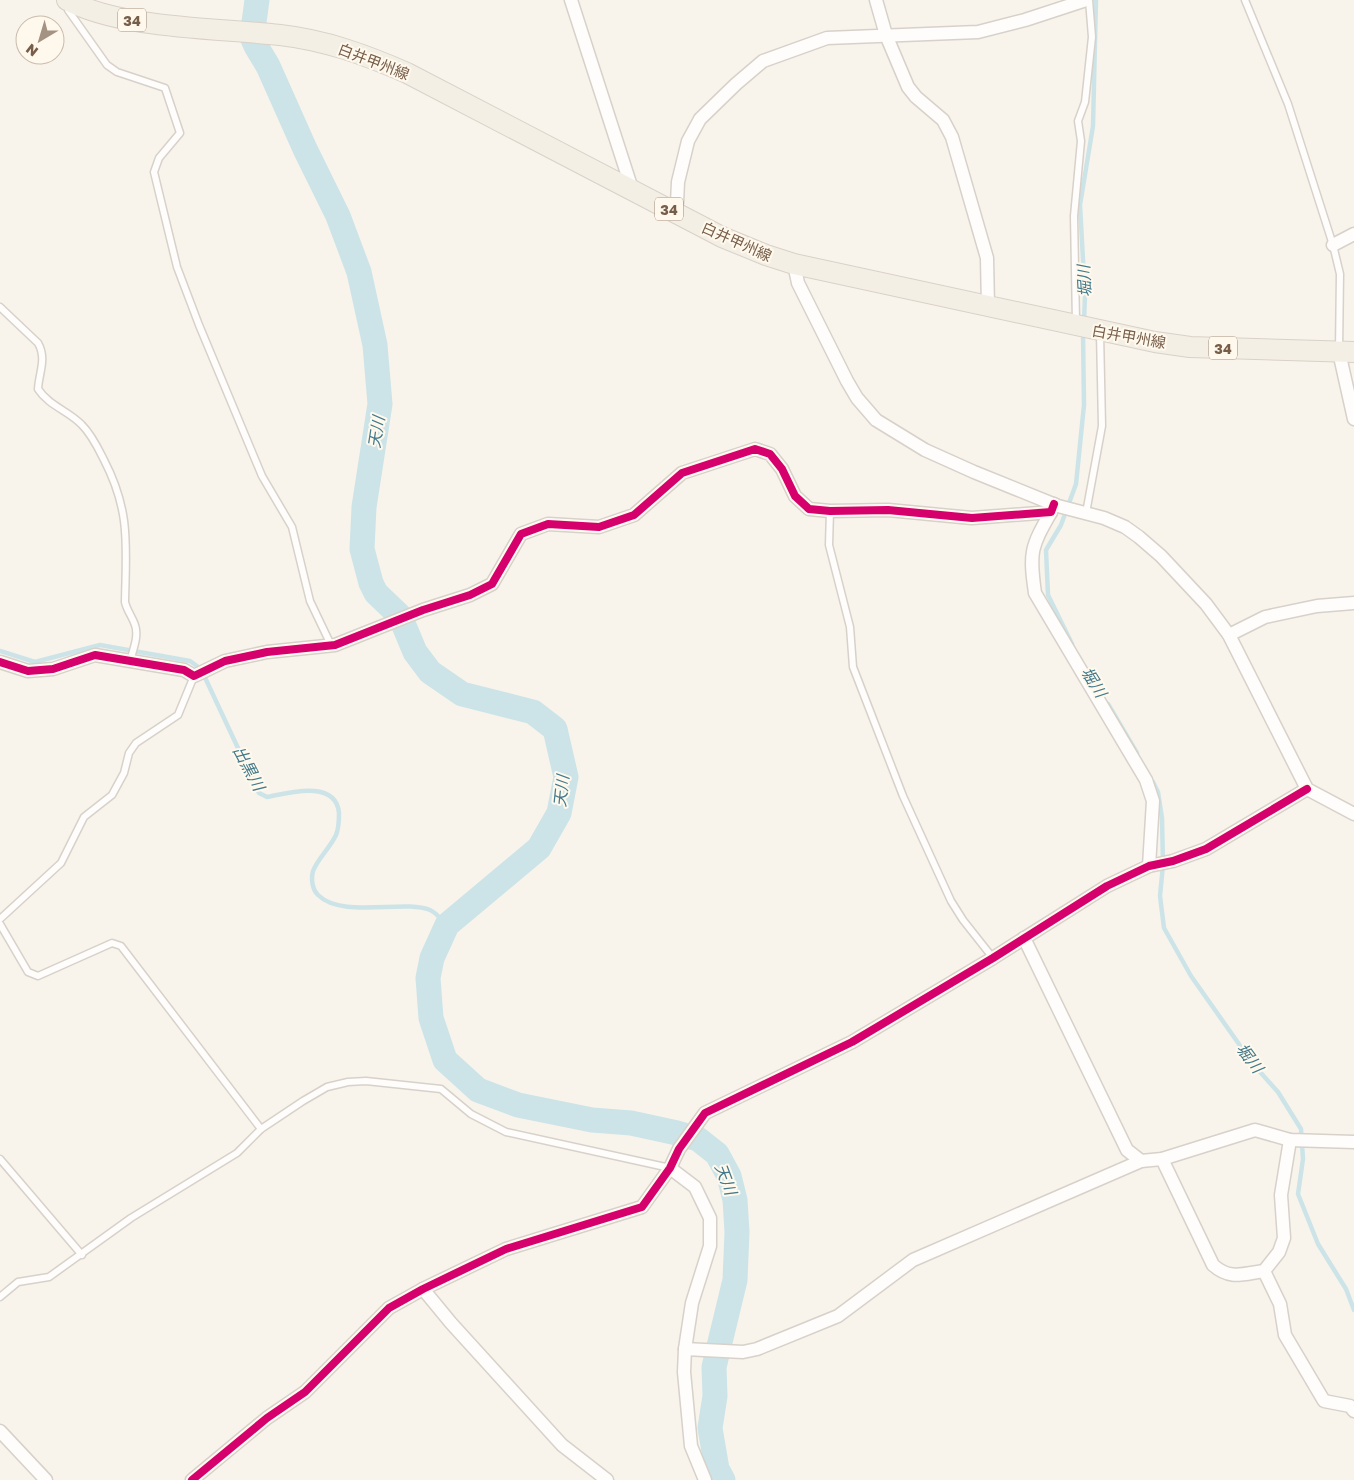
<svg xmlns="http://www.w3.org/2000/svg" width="1354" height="1480" viewBox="0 0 1354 1480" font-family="'Golos Text','Noto Sans JP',sans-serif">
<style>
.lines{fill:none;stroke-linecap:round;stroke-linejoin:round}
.stream{stroke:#cce4e8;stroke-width:4.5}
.river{stroke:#cce4e8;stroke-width:25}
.service-casing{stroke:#d7d1c9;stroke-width:9}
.minor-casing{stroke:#d7d1c9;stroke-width:15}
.primary-casing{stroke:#d9d1c9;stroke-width:22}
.service{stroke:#fefdfc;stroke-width:6}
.minor{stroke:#fefdfc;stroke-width:12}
.primary{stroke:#f3efe5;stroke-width:20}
.cycleway-casing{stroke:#fff9ed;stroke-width:11}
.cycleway{stroke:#d6006c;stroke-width:8}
.labels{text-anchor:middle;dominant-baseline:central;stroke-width:4;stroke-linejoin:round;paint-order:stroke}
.shield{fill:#fff9ed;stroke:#a08c7a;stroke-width:1}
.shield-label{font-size:14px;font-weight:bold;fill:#775e49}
.street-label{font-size:15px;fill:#775e49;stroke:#fff9ed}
.water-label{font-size:16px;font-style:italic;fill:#42798b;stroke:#fff9ed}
</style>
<rect width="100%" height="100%" fill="#f8f4eb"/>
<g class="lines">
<g class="stream">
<polyline points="1084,322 1085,296 1080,205 1093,126 1096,0"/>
<polyline points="1072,644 1048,595 1046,550 1061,525 1076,484 1084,405 1083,332"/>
<path d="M0,651L35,662L100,645L190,661L201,669L259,793L267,797C288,793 336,779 339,813C339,820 339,828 336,835C330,848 318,858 313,871C311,879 312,889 318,895C342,919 404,899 430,910C437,913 442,921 447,925"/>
<polyline points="1108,704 1137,753"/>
<polyline points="1153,782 1158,792 1162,818 1163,865 1160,896 1164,928 1191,976 1253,1064 1278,1092 1301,1129 1303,1159 1298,1194 1318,1244 1346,1289 1354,1310"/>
</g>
<polyline class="river" points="257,0 252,37 256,46 268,66 305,149 338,216 359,272 375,345 380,404 364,507 362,549 371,583 376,593 400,616 415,652 430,672 462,694 533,712 555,729 566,777 559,813 539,848 447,925 432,958 428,978 431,1018 445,1060 478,1090 518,1105 592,1120 631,1123 677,1133 698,1139 717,1154 729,1176 735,1200 737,1232 735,1280 714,1367 715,1396 710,1428 717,1469 723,1480"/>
<defs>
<g id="service">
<polyline points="1245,0 1288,104 1333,245 1340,274 1339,350"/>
<polyline points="69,6 68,10 107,65 117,72 165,88 180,133 159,158 154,172 177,267 199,325 262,476 292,527 310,601 331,645"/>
<path d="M0,307L38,343C47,359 39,372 38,389C49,406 69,411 82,425C92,435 98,448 104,460C131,512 126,546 125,602C127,611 132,616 135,625C139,636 133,650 130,661"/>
<polyline points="1076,322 1074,216 1081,141 1078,121 1085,102 1092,37 1089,0"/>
<polyline points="830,511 829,545 850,627 853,667 903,796 951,901 963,920 993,958"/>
<polyline points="1086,513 1102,426 1100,333"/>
<polyline points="0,919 61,863 84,817 112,795 124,773 129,753 136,743 178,715 194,676"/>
<polyline points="0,924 28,972 38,976 112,943 121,946 261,1129"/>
<polyline points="0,1159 82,1255"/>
<polyline points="0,1297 18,1282 49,1277 131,1218 237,1153 261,1129 303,1101 327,1087 348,1082 366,1081 441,1089 471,1114 506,1132 670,1168"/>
</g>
<g id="minor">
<polyline points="571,0 632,189"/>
<polyline points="876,0 886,35 908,87 916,97 943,120 952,137 987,258 988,307"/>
<polyline points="673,212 677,203 678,182 688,141 700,119 736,84 763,61 827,38 978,32 1025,20 1086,0"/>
<polyline points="1333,245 1354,234"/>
<polyline points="794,264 798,283 847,381 857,398 876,420 925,450 974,472 1058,506 1104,518 1125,527 1139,537 1161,556 1206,604 1229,635 1307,789 1354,814"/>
<polyline points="1339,352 1354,419"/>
<path d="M1051,512C1031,547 1029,552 1035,593L1146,780L1153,801L1149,866"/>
<polyline points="1229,635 1265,617 1317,606 1354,603"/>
<polyline points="0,662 28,671 53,669 95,655 184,670 194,676 225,661 267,652 335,645 423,610 470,595 492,584 521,534 548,524 599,527 634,515 682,473 755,449 770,454 782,469 795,496 809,509 830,511 888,510 972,518 1051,512 1054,504"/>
<polyline points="1024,938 1127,1150 1141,1161"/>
<path d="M1162,1159L1213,1265C1230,1280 1242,1274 1264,1271L1279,1252L1284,1238L1281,1195L1290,1140"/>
<polyline points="670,1168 695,1187 710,1218 710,1246 692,1303 685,1349 684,1372 691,1446 705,1480"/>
<polyline points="1264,1271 1280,1304 1285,1335 1324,1401 1350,1406 1354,1411"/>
<polyline points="423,1289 451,1323 562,1445 607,1480"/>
<polyline points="685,1349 743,1352 757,1349 838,1316 913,1260 1141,1161 1162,1159 1255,1130 1290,1140 1354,1142"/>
<polyline points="0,1431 46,1480"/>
<polyline points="192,1480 267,1418 305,1392 389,1308 423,1289 506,1249 642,1207 670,1168 679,1149 705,1113 852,1042 993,958 1107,886 1149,866 1173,861 1206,849 1307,789"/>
</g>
<path id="primary" d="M67,0C121,29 218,28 280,35C325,40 366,55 407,73L722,237L766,255L794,264L1155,342L1190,347L1354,352"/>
</defs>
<use href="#service" class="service-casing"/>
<use href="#minor" class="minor-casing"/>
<use href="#primary" class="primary-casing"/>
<use href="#service" class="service"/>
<use href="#minor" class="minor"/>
<use href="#primary" class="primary"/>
<defs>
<g id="cycleway">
<polyline points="0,662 28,671 53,669 95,655 184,670 194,676 225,661 267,652 335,645 423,610 470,595 492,584 521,534 548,524 599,527 634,515 682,473 755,449 770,454 782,469 795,496 809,509 830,511 888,510 972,518 1051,512 1054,504"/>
<polyline points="192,1480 267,1418 305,1392 389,1308 423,1289 506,1249 642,1207 670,1168 679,1149 705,1113 852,1042 993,958 1107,886 1149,866 1173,861 1206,849 1307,789"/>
</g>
</defs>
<use href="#cycleway" class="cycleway-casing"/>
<use href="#cycleway" class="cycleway"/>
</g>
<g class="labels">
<g class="shield">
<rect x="118" y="8.5" width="28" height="23" rx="4"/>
<rect x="655" y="197.5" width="28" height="23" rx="4"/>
<rect x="1209" y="336.5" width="28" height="23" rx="4"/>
</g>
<g class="shield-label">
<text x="132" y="20">34</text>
<text x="669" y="209">34</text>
<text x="1223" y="348">34</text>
</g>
<g class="street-label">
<text transform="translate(374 61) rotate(21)">白井甲州線</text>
<text transform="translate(737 241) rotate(24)">白井甲州線</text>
<text transform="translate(1129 336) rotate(10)">白井甲州線</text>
</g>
<g class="water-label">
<text transform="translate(1084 281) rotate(-93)">堀川</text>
<text transform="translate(376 432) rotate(-81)">天川</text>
<text transform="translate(1094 682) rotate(58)">堀川</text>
<text transform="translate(249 768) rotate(62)">出黒川</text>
<text transform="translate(561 791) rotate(-84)">天川</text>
<text transform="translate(1250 1058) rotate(53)">堀川</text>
<text transform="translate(726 1179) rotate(69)">天川</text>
</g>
</g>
<g transform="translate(40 40) rotate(218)"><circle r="24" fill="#fff9ed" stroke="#c9bbab"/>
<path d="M0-4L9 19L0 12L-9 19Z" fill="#a49282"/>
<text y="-8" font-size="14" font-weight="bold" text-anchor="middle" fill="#775e49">N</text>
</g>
</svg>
